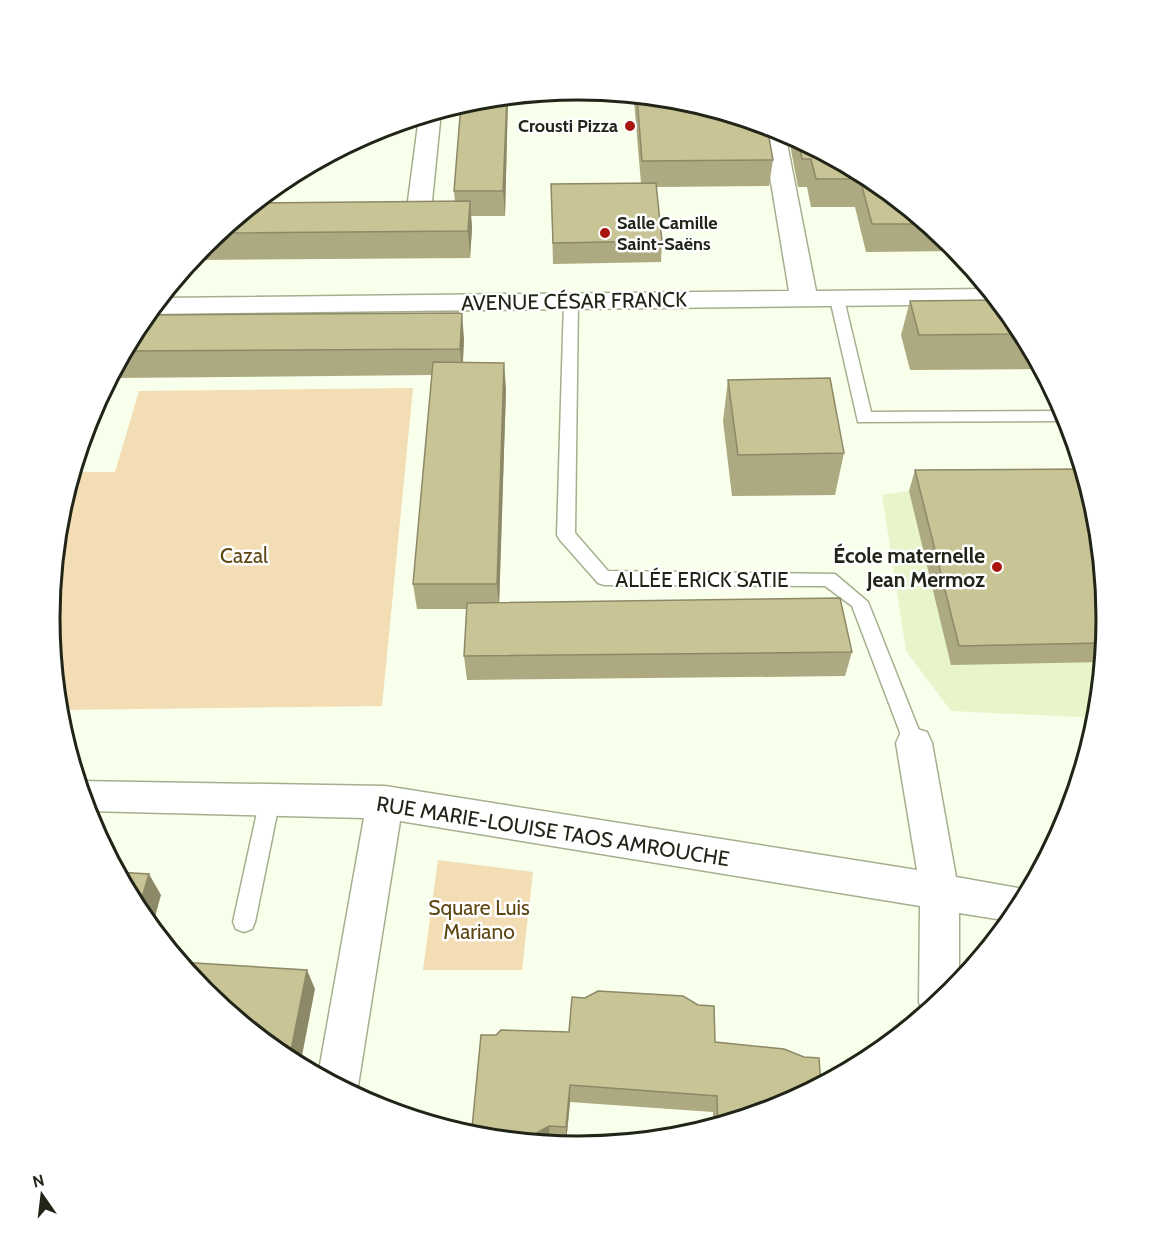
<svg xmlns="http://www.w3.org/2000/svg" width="1156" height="1237" viewBox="0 0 1156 1237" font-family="Cabin,sans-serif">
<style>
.built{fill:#e8f5cb}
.green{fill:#f2ddb4}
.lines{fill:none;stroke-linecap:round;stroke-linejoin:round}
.service-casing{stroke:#a5af8e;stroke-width:3}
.minor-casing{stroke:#a5af8e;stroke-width:3}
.service{fill:#fff;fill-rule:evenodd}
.minor{fill:#fff;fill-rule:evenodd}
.wall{fill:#ada980}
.shaded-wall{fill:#8d8968}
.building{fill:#c9c495;stroke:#8d8968;stroke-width:1.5}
.poi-dot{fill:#a8150e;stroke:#fff;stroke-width:2}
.labels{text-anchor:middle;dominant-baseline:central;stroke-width:5;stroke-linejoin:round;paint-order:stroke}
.far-poi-label{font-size:18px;font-weight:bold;fill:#212518;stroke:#fff;text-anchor:end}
.street-label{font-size:21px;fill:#212518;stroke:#fff}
.park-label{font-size:21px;fill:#5d4611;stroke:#fff}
.poi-label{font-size:21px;font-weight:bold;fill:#212518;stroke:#fff;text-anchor:end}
.rim{fill:none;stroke:#212518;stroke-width:3}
</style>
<rect width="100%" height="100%" fill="#f8ffea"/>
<polygon class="built" points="909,491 1106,619 1097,718 951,711 906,651 882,495"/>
<g class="green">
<polygon points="413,388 382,706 59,710 50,618 60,515 73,472 115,472 139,391"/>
<polygon points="438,860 533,872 522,970 423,970"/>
</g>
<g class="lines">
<defs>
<g id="service">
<polygon points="837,294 844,299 871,412 1063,411 1068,421 858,422 830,299"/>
<polygon points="571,296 578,301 575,533 608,571 835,574 868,602 924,743 921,749 914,751 907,749 904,743 852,606 825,586 604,585 598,583 560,540 557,535 564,301"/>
<polygon points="270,790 277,793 280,799 255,922 252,929 244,932 236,929 233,922 260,799 263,793"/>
</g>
<g id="minor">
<polygon points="441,111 432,201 429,206 420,208 411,206 408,201 419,117"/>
<polygon points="763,125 785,133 816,291 988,289 1000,304 147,314 160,298 789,291 762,128"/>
<polygon points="914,728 927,732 932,743 956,877 1029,890 1010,921 959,913 959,983 924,1015 919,1002 920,906 400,821 358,1086 354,1095 318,1076 364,818 87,811 78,781 385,786 917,870 896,743 901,732"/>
</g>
</defs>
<use href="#service" class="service-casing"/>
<use href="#minor" class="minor-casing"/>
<use href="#service" class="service"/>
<use href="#minor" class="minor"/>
</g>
<g class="wall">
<polygon points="575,90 681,100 773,160 769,186 656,187 662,241 661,262 553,264 551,184 641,183 634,101 575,101"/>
<polygon points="508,97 505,216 471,216 472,228 470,258 192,260 205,245 255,203 455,202 454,191"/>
<polygon points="788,134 872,179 952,245 957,251 866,252 855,207 811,207 807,187 798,187"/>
<polygon points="910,301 1018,325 1041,369 910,370 901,335"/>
<polygon points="139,325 464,339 463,362 506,389 499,602 852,652 845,676 467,680 464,656 467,609 417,609 413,584 432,375 110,378"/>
<polygon points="728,380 844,453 835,495 732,496 723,421"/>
<polygon points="915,470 1106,619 1102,662 951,665 909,491"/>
<polygon points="481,1035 715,1042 780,1107 713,1127 713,1112 570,1102 566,1143 550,1142 546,1144 475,1137 472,1128"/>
</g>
<g class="shaded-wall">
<polygon points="507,97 508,97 505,216 503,191"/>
<polygon points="470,201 472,228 470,258 468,231"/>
<polygon points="462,313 464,339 462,375 460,349"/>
<polygon points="504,363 506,389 499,609 497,584"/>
<polygon points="149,874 161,895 152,928 138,911"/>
<polygon points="307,970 315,989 300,1066 289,1060"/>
<polygon points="570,1085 570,1102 566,1143 566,1127"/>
<polygon points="549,1126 550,1142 546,1144 536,1143 535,1134"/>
</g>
<g class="building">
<polygon points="637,96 681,100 767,126 773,160 642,161"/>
<polygon points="507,97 503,191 454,191 461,104 475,100"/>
<polygon points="798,140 872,179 926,224 872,224 860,179 816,179 811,159 802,159"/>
<polygon points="656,183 662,241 553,243 551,184"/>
<polygon points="470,201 468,231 219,233 255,203"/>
<polygon points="997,300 1018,325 1022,334 919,335 910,301"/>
<polygon points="462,313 460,349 125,351 139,325 146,315"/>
<polygon points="433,362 504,363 497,584 413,584"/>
<polygon points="830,378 844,453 738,455 728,380"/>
<polygon points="1082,469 1096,516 1106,619 1104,643 959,646 915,470"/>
<polygon points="840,598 852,652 464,656 467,603"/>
<polygon points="117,872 149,874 138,911"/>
<polygon points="179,962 307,970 289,1060 284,1058 204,992"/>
<polygon points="598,991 683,996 698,1005 714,1006 715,1042 784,1049 804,1057 819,1058 821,1085 780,1107 718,1126 717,1096 570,1085 566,1127 549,1126 535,1134 515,1133 514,1141 475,1137 435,1125 472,1128 481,1035 496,1035 501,1030 569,1032 572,997 585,998"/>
</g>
<g class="poi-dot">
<circle cx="630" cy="126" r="6"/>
<circle cx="605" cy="233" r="6"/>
<circle cx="997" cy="567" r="6"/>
</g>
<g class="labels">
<g class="far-poi-label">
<text x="618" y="126">Crousti Pizza</text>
<text x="617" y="223" text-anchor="start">Salle Camille<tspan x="617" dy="21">Saint-Saëns</tspan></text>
</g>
<g class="street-label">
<text transform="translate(574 301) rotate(-1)">AVENUE CÉSAR FRANCK</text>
<text x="702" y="579">ALLÉE ERICK SATIE</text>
<text transform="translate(553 831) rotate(9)">RUE MARIE-LOUISE TAOS AMROUCHE</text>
</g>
<g class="park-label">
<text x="244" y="555">Cazal</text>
<text x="479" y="907">Square Luis<tspan x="479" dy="24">Mariano</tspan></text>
</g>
<g class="poi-label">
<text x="985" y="555">École maternelle<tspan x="985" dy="24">Jean Mermoz</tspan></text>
</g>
</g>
<path d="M0 0H1156V1237H0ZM60 618a518 518 0 1 1 1036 0a518 518 0 1 1-1036 0Z" fill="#fff" fill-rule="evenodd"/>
<path class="rim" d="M60 618a518 518 0 1 1 1036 0a518 518 0 1 1-1036 0Z"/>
<g transform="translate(42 1195) rotate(346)" stroke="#ffffff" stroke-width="4.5" paint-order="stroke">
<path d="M0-4.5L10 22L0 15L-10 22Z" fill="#212518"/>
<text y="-9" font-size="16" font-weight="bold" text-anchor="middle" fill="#212518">N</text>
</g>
</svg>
